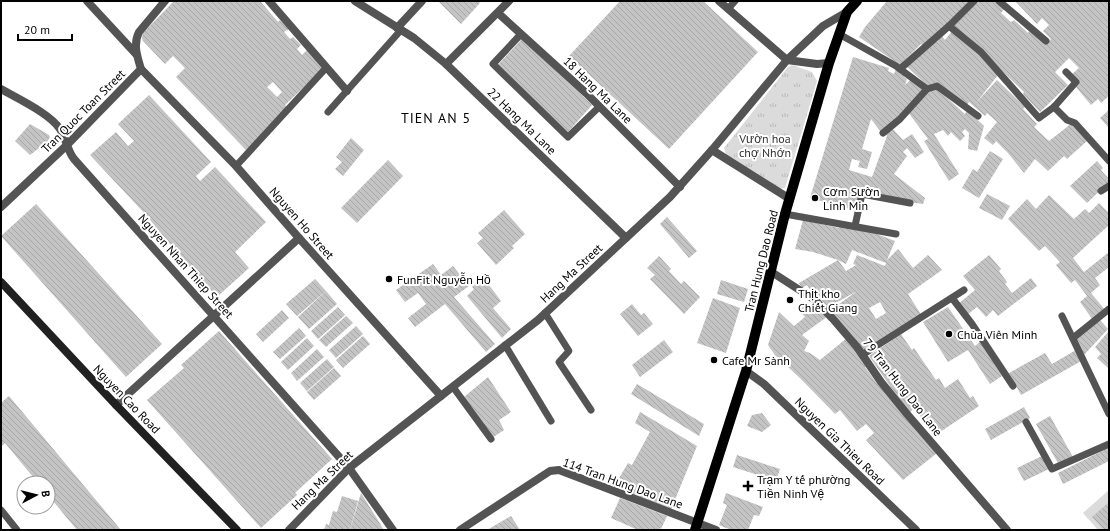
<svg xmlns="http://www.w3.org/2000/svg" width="1110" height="531" viewBox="0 0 1110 531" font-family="'PT Sans',sans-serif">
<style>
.grass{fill:url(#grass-tufts)}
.pitch{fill:#dbdbdb}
.building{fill:url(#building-back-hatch);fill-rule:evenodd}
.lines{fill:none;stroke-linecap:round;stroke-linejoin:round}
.service{stroke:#545454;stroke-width:7}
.minor{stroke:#545454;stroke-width:8}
.tertiary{stroke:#545454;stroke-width:8}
.secondary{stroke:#212121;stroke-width:8}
.primary{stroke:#000;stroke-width:10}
.poi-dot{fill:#000;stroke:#fff;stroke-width:1.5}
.labels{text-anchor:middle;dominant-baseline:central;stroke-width:4;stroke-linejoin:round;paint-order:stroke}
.street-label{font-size:12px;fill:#000;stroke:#fff}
.park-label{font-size:12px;fill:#323232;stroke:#fff}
.poi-label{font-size:12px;fill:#000;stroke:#fff;text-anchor:start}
.quarter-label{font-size:14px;letter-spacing:1px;fill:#000;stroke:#fff}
</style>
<defs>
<pattern id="grass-tufts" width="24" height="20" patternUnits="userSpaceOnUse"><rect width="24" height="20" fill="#dbdbdb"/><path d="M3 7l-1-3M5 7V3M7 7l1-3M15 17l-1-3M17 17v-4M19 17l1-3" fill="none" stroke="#bababa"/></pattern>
<pattern id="building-back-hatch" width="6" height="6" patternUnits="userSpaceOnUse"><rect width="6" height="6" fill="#c4c4c4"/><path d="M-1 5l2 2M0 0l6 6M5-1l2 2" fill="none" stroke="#a7a7a7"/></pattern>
</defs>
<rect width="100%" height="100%" fill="#fff"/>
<polygon class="grass" points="792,65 812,72 817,81 785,188 777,189 727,157 724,148 788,67"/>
<polygon class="pitch" points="1109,490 1109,530 1098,530 1083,513"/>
<g class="building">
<path d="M174,1H260L278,22L280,20L289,29L284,32L290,39L293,37L301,45L297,49L302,55L307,50L324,68L285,105L288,109L246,150L176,77L185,68L173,56L165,64L143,41L142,38L143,33ZM273,82L282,92L277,97L267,87Z"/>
<polygon points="438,1 478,1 480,3 461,24"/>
<polygon points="620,1 703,1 758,52 669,149 569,56"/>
<polygon points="887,1 971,1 924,46 921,44 900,65 859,37 865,27"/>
<polygon points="978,1 997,1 1005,8 1001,13 1011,22 1014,20 1028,33 1030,30 1048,44 1051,39 1043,31 1049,25 1042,18 1037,24 1015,1 1109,1 1109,96 1101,103 1098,99 1091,105 1076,87 1071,75 1079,68 1069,58 1055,72 1068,85 1040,112 1023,94 1024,92 995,64 952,27"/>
<polygon points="952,31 980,54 998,75 976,103 997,80 1025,107 1023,109 1037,124 1034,127 1049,141 1072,123 1087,141 1067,159 1064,156 1048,171 1035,159 1024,173 1008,153 996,141 993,145 984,138 997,122 987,113 985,116 969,102 966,106 937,84 931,89 904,64 923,46 927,50 927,49 935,41 937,42 942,36 945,40"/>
<polygon points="522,39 592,105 568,132 497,66"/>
<polygon points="853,57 889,68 888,71 894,74 896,68 906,72 904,77 907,79 905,85 915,76 927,93 936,88 965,114 967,110 984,126 977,151 968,149 969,133 965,129 962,132 965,136 960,141 951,132 948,136 943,130 934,134 959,174 949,181 924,141 928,139 908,112 905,111 881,132 871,119 862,149 872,152 867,169 858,167 860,161 852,159 849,170 872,177 887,136 886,134 892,128 903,140 912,134 924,152 915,158 907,148 903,152 907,156 894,174 925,198 923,204 894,200 861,191 857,211 810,198"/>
<polygon points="149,95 211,162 196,176 200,181 215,167 266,222 235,252 249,268 217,297 177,253 146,215 90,155 116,132 128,146 134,141 118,124"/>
<polygon points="1109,110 1109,128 1100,118"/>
<polygon points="30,124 49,135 50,137 47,142 30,155 15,141"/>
<polygon points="351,138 364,150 343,176 335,169 342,162 336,157"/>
<polygon points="990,151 1003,159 979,198 962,188 973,169 977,172"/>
<polygon points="388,160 403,176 357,223 341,208"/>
<polygon points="1097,161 1103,168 1101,170 1109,179 1109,182 1087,203 1070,186"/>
<polygon points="987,194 1010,206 1002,220 979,208"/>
<polygon points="1049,195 1074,219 1085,209 1089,213 1099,203 1109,213 1109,225 1073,258 1084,272 1109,252 1109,267 1095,278 1100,285 1091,293 1105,310 1093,320 1080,302 1087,296 1075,280 1071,283 1056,265 1060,262 1045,246 1039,251 1008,219 1027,199 1036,209"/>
<polygon points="36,204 162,344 126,377 1,236"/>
<polygon points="504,210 525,234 512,246 514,248 496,265 477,243 483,238 478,233"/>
<polygon points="667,217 697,251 689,258 660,224"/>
<path d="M803,220L839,228L841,224L861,228L895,241L887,260L898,249L913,268L928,255L942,270L908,294L922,316L863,354L831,310L857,291L827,308L814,289L811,291L807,285L802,288L799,283L838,260L813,252L795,249ZM852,250L886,263L885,266L857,255L853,264L856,265L846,271L838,260L846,264ZM880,302L886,313L876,319L869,308Z"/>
<polygon points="989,255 1001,269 999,271 1007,282 1005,284 1012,293 1031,278 1037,286 998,316 993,310 986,317 977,307 967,315 958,304 975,290 963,276"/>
<polygon points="659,256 671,269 669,271 681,284 684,281 700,297 684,314 650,279 655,275 647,268"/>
<polygon points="433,264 441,275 453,266 469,286 454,297 495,344 486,352 445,304 415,327 408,318 426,304 418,293 405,302 396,290"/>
<polygon points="483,277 501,301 493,308 511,329 502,338 467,296 474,289 472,287"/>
<polygon points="315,279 326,291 297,316 286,304"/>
<polygon points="721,280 748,289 744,302 717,294"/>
<polygon points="326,291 337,304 309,329 298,317"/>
<polygon points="713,298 740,308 726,353 697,343"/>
<polygon points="632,304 641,315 644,313 653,324 638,336 620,314"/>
<polygon points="807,304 813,311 820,306 828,316 802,335 809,341 804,351 810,353 820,360 847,338 866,366 865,367 875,381 937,453 903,480 866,440 874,433 866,424 857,431 840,410 835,414 802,380 775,355 768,345 779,312 794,326 805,317 799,310"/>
<polygon points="338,307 345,315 318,339 311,331"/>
<polygon points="948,307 975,346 980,342 1002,376 990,384 968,350 948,362 923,322"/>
<polygon points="282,310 289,318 263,342 256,334"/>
<polygon points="346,316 353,323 326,347 319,340"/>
<polygon points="1100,320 1108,329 1084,355 1073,342"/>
<polygon points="356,326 363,334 336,358 329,350"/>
<polygon points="299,328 306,336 280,359 273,352"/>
<polygon points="219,331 332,459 295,493 297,495 261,528 147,400 184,368 181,365"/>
<polygon points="1109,331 1109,367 1108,368 1097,358 1101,354 1095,347"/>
<polygon points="901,334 912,350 914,348 936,380 939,378 945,388 958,379 970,398 973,396 979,406 940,432 934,422 929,425 923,416 921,417 915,408 909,413 869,356"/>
<polygon points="363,336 370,344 343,368 336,360"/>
<polygon points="307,338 314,346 288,370 281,362"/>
<polygon points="664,340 673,352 640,377 632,365"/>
<polygon points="317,349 324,357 297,381 291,373"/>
<polygon points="1076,350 1083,360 1021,395 1009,373 1045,353 1052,364"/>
<polygon points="327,359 334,367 307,391 300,383"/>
<polygon points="334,368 341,376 314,400 307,392"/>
<polygon points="488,377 511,412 499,420 504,430 492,438 464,397"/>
<polygon points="637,384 704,424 699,436 631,394"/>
<polygon points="9,396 121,530 77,530 48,495 48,483 38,483 5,443 1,447 1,403"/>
<polygon points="1024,407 1030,418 991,440 985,429"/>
<polygon points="640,412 697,446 670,512 612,490 628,463 632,465 650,432 635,423"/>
<polygon points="762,413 771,425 762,432 747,426 752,415"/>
<polygon points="1050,416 1073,457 1059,465 1036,424"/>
<polygon points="1108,448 1109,461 1063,484 1058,473"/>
<polygon points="737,455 780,469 776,481 733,467"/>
<polygon points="1042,456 1049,469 1024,481 1017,468"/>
<polygon points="361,493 384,530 350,530"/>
<polygon points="726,493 763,507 759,516 754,515 748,530 731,530 719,525 727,505 723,503"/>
<polygon points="342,496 358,501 350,530 324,530 326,524 329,525 333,511 337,512"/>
<polygon points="620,498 667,516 661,529 660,528 659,530 638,530 611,518"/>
<polygon points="1109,502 1109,530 1104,530 1092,517"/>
<polygon points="511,516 520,530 487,530"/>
</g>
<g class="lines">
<g class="service">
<polyline points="999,1 1046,41"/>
<polyline points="728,9 735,1"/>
<polyline points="949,26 981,52 1039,118 1054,107 1076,82 1066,72"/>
<polyline points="521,34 493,64 568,137 599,107"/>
<polyline points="839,34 896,66 927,89 937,86 978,116"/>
<polyline points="900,69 949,26 974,1"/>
<polyline points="1054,107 1067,120 1075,123 1109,161"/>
<polyline points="328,112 401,30"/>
<polyline points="883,133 900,119 927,89"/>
<polyline points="236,166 326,68"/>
<polyline points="1101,191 1109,186"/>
<polyline points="785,214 896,234"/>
<polyline points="855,226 862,194 910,203"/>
<polyline points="952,298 972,324 1013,386"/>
<polyline points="545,313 569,351 559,362 591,410"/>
<polyline points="1062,316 1109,414"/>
<polyline points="1073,338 1109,309"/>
<polyline points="505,345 551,421"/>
<polyline points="862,355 964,290"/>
<polyline points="453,387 491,439"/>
<polyline points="1026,422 1052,469 1109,444"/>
<polyline points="1,510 17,530"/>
</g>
<g class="minor">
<polyline points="87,1 136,54"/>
<polyline points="269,1 347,91"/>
<polyline points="355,1 414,38 446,64 626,238"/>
<polyline points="719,1 787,60 817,64 829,63"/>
<polyline points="498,13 586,93 680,187"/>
<polyline points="397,28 422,1"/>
<polyline points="446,64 509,1"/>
<polyline points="141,69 236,166 299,238 441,396"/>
<path d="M1,89C18,99 49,113 60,129C66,138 67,150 74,159L349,468L393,530"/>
<polyline points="712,150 790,199"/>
<path d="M1,207L67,145L141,69C137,56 133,44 139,32L165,1"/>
<polyline points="770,271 815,300 833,319 857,347 881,382 907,414 1007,530"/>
<polyline points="116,405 299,238"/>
<polyline points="289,530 349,468 538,320 670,197 712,150 787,60 823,26 847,12"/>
<polyline points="460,530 550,471 559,470 716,530"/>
</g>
<polyline class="tertiary" points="746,371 764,384 916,530"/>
<polyline class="secondary" points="1,282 116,405 237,530"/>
<polyline class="primary" points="695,530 746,371 785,214 829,63 847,12 857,1"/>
</g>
<g class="poi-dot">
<circle cx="815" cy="198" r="4"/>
<circle cx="389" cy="279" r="4"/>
<circle cx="790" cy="300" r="4"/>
<circle cx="949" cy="334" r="4"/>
<circle cx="714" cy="360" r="4"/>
<path d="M746 480h4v4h4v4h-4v4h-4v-4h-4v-4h4z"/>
</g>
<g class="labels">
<g class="street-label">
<text transform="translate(598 90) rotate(44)">18 Hang Ma Lane</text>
<text transform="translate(83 111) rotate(-45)">Tran Quoc Toan Street</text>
<text transform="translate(522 121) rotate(44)">22 Hang Ma Lane</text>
<text transform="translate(302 223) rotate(49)">Nguyen Ho Street</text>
<text transform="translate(761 261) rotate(-76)">Tran Hung Dao Road</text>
<text transform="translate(186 266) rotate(48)">Nguyen Nhan Thiep Street</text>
<text transform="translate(571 273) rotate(-43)">Hang Ma Street</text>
<text transform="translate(903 387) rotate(52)">79 Tran Hung Dao Lane</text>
<text transform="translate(127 399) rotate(46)">Nguyen Cao Road</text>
<text transform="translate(840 441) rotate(44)">Nguyen Gia Thieu Road</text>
<text transform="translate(322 480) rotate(-44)">Hang Ma Street</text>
<text transform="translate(623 483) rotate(20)">114 Tran Hung Dao Lane</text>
</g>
<g class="park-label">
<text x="765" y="138">Vườn hoa<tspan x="765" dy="14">chợ Nhớn</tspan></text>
</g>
<g class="poi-label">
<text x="823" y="191">Cơm Sườn<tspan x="823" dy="14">Linh Min</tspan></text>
<text x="397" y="279">FunFit Nguyễn Hồ</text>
<text x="798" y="293">Thịt kho<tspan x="798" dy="14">Chiết Giang</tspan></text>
<text x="957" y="334">Chùa Viên Minh</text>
<text x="722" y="360">Cafe Mr Sành</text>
<text x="757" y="479">Trạm Y tế phường<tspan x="757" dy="14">Tiền Ninh Vệ</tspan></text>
</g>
<g class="quarter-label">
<text x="436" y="118">TIEN AN 5</text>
</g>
</g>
<rect width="1110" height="531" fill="none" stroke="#000000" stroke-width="4"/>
<g transform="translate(36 495) rotate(83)"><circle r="19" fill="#ffffff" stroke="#999999"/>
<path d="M0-3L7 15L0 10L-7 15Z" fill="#000000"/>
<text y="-6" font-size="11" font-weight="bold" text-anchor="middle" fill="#000000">B</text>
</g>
<path d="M18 34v6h54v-6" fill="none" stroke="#000000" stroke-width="2"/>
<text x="24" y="34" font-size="12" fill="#000000" stroke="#ffffff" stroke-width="3" paint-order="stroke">20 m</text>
</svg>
